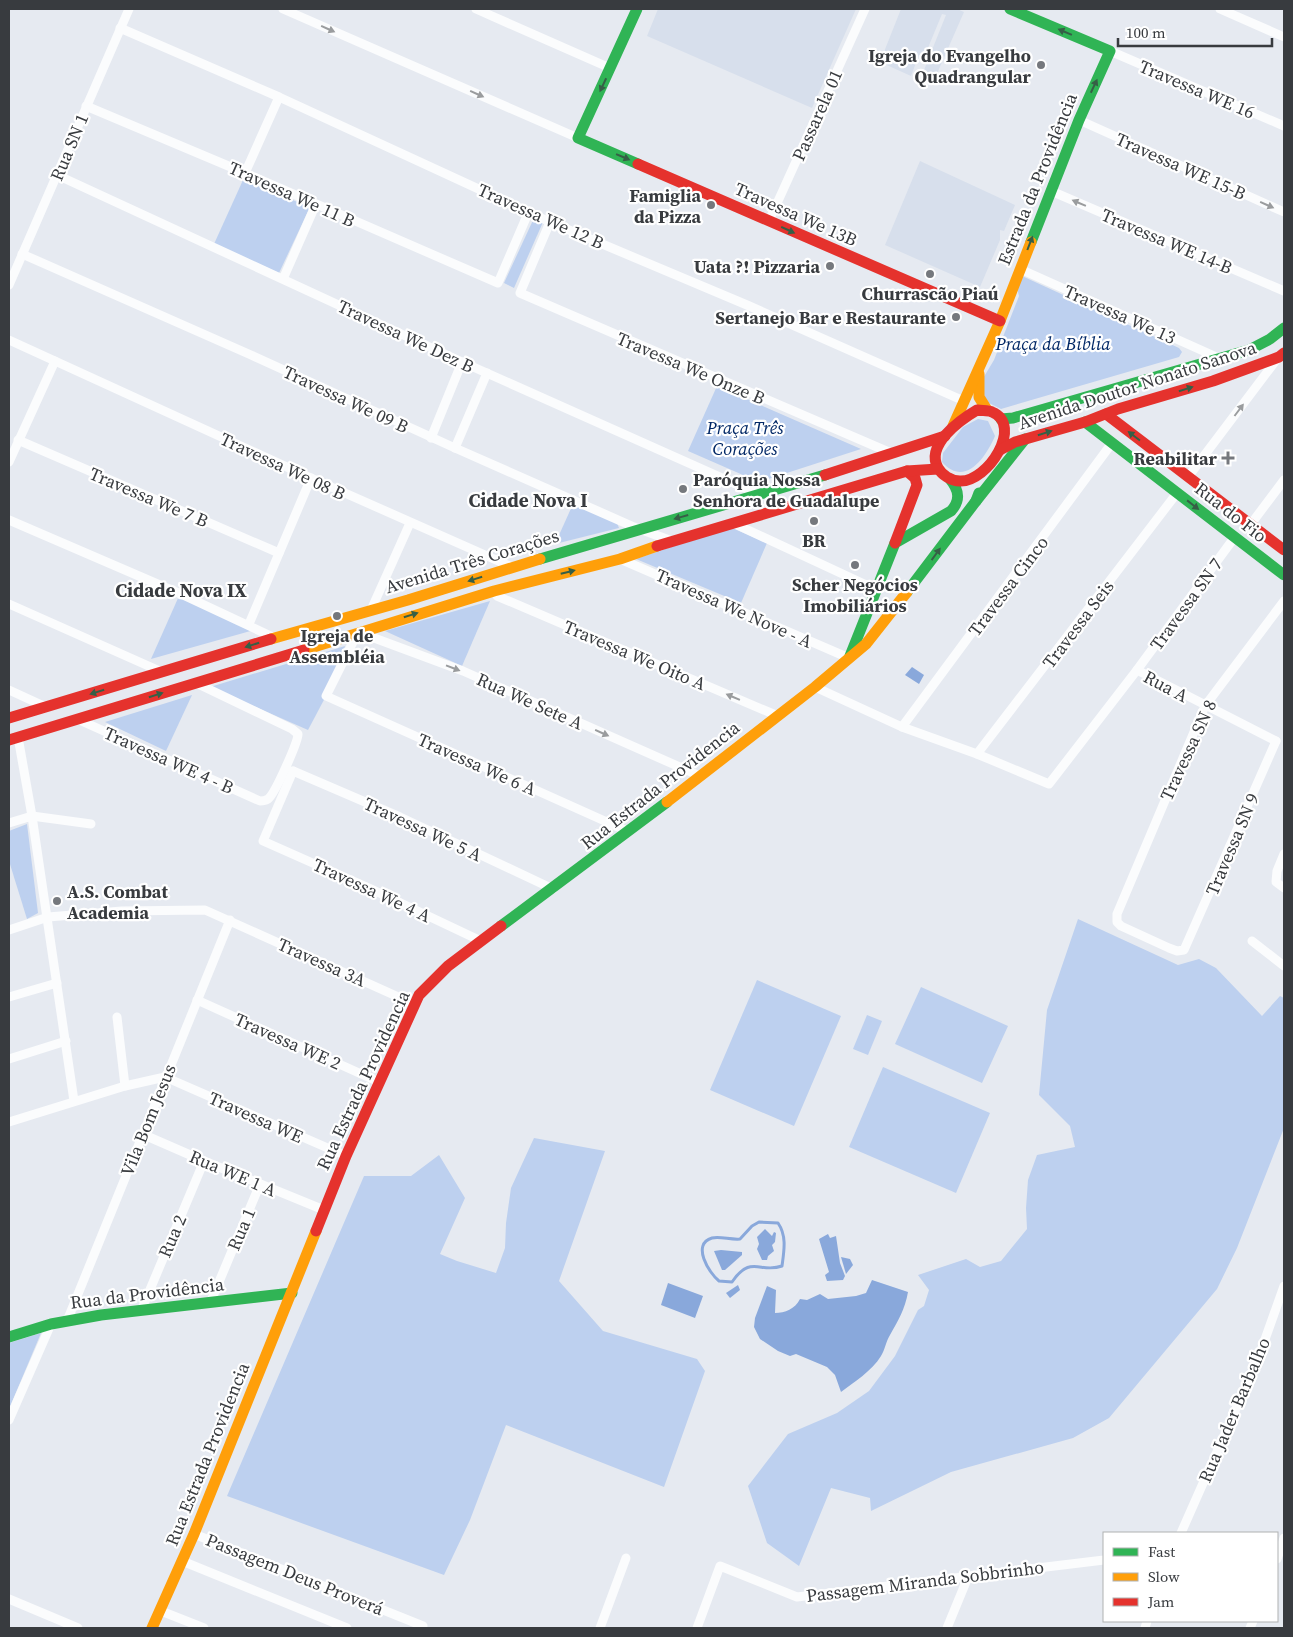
<svg xmlns="http://www.w3.org/2000/svg" width="1293" height="1637" viewBox="0 0 1293 1637" font-family="'Source Serif 4',serif">
<style>
.built{fill:#d7dfec}
.green{fill:#bdd0ef}
.water{fill:#89a8db}
.lines{fill:none;stroke-linecap:round;stroke-linejoin:round}
.stream{stroke:#89a8db;stroke-width:3}
.street{stroke:#fbfcfd;stroke-width:9}
.fast{stroke:#30b455;stroke-width:11}
.slow{stroke:#ff9f0a;stroke-width:11}
.jam{stroke:#e5322d;stroke-width:11}
.oneway{fill:#9a9c9e}
.oneway2{fill:#365f46}
.poi-dot{fill:#75787d;stroke:#fff;stroke-width:2}
.labels{text-anchor:middle;dominant-baseline:central;stroke-width:4.5;stroke-linejoin:round;paint-order:stroke}
.poi-label{font-size:18px;font-weight:bold;fill:#383b3f;stroke:#fff;text-anchor:end}
.street-label{font-size:18px;fill:#383b3f;stroke:#fff}
.park-label{font-size:18px;font-style:italic;fill:#022866;stroke:#fff}
.neighbourhood-label{font-size:19px;font-weight:bold;fill:#383b3f;stroke:#fff}
</style>
<rect width="100%" height="100%" fill="#e6eaf1"/>
<g class="built">
<polygon points="658,9 856,9 812,108 647,36"/>
<polygon points="901,9 957,9 964,12 932,85 920,80 946,15 942,14 925,55 919,55 911,76 880,62"/>
<polygon points="920,161 1015,205 1004,231 1000,230 1000,240 980,287 885,245"/>
</g>
<g class="green">
<polygon points="243,180 310,207 279,273 214,244"/>
<polygon points="534,218 543,222 514,288 504,283"/>
<polygon points="1022,276 1179,348 1182,352 1179,357 1001,409 987,402 982,390 982,380 994,360 1019,296 1017,288"/>
<polygon points="717,386 861,449 759,482 688,451"/>
<path d="M978,419L988,421L995,436C986,457 965,488 942,462L943,453L963,427Z"/>
<polygon points="573,504 617,523 619,528 555,544"/>
<polygon points="730,527 767,543 741,603 636,559"/>
<polygon points="179,596 254,630 151,659"/>
<polygon points="490,601 462,666 385,631"/>
<polygon points="345,646 326,696 308,730 210,687"/>
<polygon points="192,695 166,751 105,722"/>
<polygon points="27,824 38,913 27,919 9,861 9,831"/>
<polygon points="1078,919 1178,965 1199,959 1216,968 1262,1016 1280,996 1284,998 1284,1128 1237,1248 1217,1289 1109,1418 1073,1438 951,1472 871,1511 870,1498 831,1488 799,1566 767,1543 748,1486 788,1434 837,1413 869,1391 895,1356 918,1310 924,1306 929,1290 918,1275 966,1259 980,1267 1001,1261 1027,1229 1026,1208 1028,1180 1037,1155 1075,1147 1070,1126 1039,1095 1047,1010"/>
<polygon points="757,980 841,1016 794,1126 710,1090"/>
<polygon points="921,987 1008,1026 982,1083 895,1044"/>
<polygon points="867,1015 882,1021 868,1055 853,1049"/>
<polygon points="883,1067 990,1113 956,1193 849,1147"/>
<polygon points="534,1138 605,1151 559,1281 603,1331 697,1359 705,1371 664,1487 506,1425 470,1520 444,1575 227,1496 364,1176 411,1176 439,1155 465,1198 440,1254 457,1261 496,1273 505,1248 506,1223 511,1188"/>
<polygon points="41,1333 9,1409 9,1343"/>
</g>
<g class="water">
<polygon points="912,667 924,675 919,684 905,675"/>
<polygon points="765,1229 772,1236 774,1232 776,1233 775,1242 772,1245 774,1251 768,1256 767,1260 762,1260 757,1249 759,1244 757,1237"/>
<polygon points="828,1234 830,1238 836,1236 840,1263 845,1276 843,1280 827,1281 825,1275 829,1272 819,1239"/>
<polygon points="721,1250 742,1252 742,1255 725,1270 722,1270 714,1251"/>
<polygon points="841,1257 850,1259 853,1265 846,1274"/>
<path d="M872,1280L908,1292C905,1309 898,1321 890,1335C886,1341 885,1350 881,1356C872,1371 854,1382 841,1392L835,1375L827,1367L796,1354L790,1356L778,1351L760,1339L754,1327L755,1318L767,1286L776,1290L775,1313C785,1313 795,1309 800,1299L807,1300L820,1294L828,1299L856,1296L866,1293Z"/>
<polygon points="668,1283 703,1296 695,1318 661,1305"/>
<polygon points="738,1285 740,1290 730,1298 726,1293"/>
</g>
<g class="lines">
<path class="stream" d="M759,1222L778,1223C787,1236 784,1251 782,1266C760,1274 751,1254 732,1282L719,1281C709,1273 691,1244 712,1238C720,1236 731,1240 740,1239L752,1226Z"/>
<g class="street">
<polyline points="283,9 578,138"/>
<polyline points="476,9 610,68"/>
<polyline points="1220,9 1284,37"/>
<polyline points="120,28 279,97 550,222 747,305 964,401"/>
<polyline points="1110,51 1284,126"/>
<polyline points="86,106 245,173 498,283 529,211"/>
<polyline points="1079,120 1284,212"/>
<polyline points="245,173 279,97"/>
<polyline points="57,175 462,362 758,494"/>
<polyline points="1051,191 1284,291"/>
<polyline points="769,221 865,9"/>
<polyline points="550,222 520,293 891,453"/>
<polyline points="22,254 251,355 455,448 634,527 672,541"/>
<polyline points="1020,269 1221,359"/>
<polyline points="283,279 316,204"/>
<polyline points="9,285 129,9"/>
<polyline points="9,340 311,478 512,567"/>
<polyline points="431,438 462,362"/>
<polyline points="18,440 279,553"/>
<polyline points="455,448 487,373"/>
<polyline points="9,462 55,361"/>
<polyline points="1188,477 1277,359"/>
<polyline points="9,520 183,595 275,638"/>
<polyline points="735,524 877,590"/>
<polyline points="1251,524 1284,480"/>
<polyline points="620,559 849,658"/>
<polyline points="494,591 497,596 778,716"/>
<polyline points="9,604 162,672"/>
<polyline points="371,610 410,523"/>
<polyline points="249,624 311,478"/>
<polyline points="1137,670 1276,741"/>
<polyline points="815,687 902,727 977,754 1049,784 1137,670 1234,538"/>
<polyline points="9,690 46,707"/>
<path d="M77,719L260,801C264,801 265,801 268,799C275,794 298,742 298,734L292,729L196,683"/>
<polyline points="902,727 1112,443"/>
<polyline points="18,737 32,816 74,1101"/>
<polyline points="1276,741 1184,950 1177,951 1169,948 1121,926 1117,922 1117,914 1205,706 1284,601"/>
<polyline points="977,754 1177,493"/>
<polyline points="293,771 263,841 369,888 481,941"/>
<polyline points="293,771 400,817 553,889"/>
<polyline points="9,823 32,816 91,824"/>
<polyline points="627,831 326,696 358,632 463,671 700,776"/>
<polyline points="1284,854 1277,871 1276,882 1284,888"/>
<polyline points="9,930 48,917 122,911 205,910 414,1004"/>
<polyline points="1252,941 1284,966"/>
<polyline points="9,997 57,983"/>
<polyline points="197,1000 379,1082"/>
<polyline points="117,1017 125,1086"/>
<polyline points="9,1059 66,1041"/>
<polyline points="165,1077 346,1156"/>
<polyline points="9,1122 125,1086 165,1077"/>
<polyline points="142,1134 204,1161 324,1210"/>
<polyline points="211,1301 260,1184"/>
<polyline points="141,1311 204,1161"/>
<polyline points="67,1321 230,920"/>
<polyline points="9,1420 51,1324"/>
<polyline points="1181,1533 1258,1359 1284,1286"/>
<polyline points="194,1534 423,1626"/>
<polyline points="1277,1559 1284,1538"/>
<polyline points="182,1561 347,1628"/>
<polyline points="9,1599 78,1628"/>
<polyline points="161,1611 204,1628"/>
<polyline points="600,1628 626,1558"/>
<polyline points="697,1628 720,1566 797,1597 1104,1560"/>
<polyline points="947,1628 968,1577"/>
<polyline points="1145,1628 1147,1621"/>
<polyline points="1250,1628 1253,1621"/>
</g>
<g class="fast">
<polyline points="637,9 578,138 638,164"/>
<polyline points="1010,9 1110,51 1079,120 1031,242"/>
<polyline points="1001,419 1013,418 1249,350 1270,339 1284,328"/>
<polyline points="1085,422 1284,575"/>
<polyline points="976,501 1025,439"/>
<polyline points="540,559 825,475"/>
<polyline points="907,592 976,501 979,493"/>
<path d="M850,656L895,543L951,511C961,500 959,490 950,479"/>
<polyline points="501,926 667,802"/>
<polyline points="9,1337 51,1324 101,1315 292,1293"/>
</g>
<g class="slow">
<polyline points="979,374 979,397 987,410"/>
<polyline points="953,426 1000,321 1031,242"/>
<polyline points="271,639 408,600 540,559"/>
<polyline points="304,650 494,591 620,559 657,546"/>
<polyline points="667,802 815,687 866,644 907,592"/>
<polyline points="152,1628 194,1534 316,1231"/>
</g>
<g class="jam">
<polyline points="638,164 1000,321"/>
<path d="M977,410C982,411 988,410 992,412C1024,425 988,482 960,481C951,481 942,475 938,468C925,445 960,420 977,410Z"/>
<polyline points="1106,414 1284,550"/>
<polyline points="1000,450 1015,442 1085,422 1118,409 1213,381 1279,357 1284,353"/>
<polyline points="825,475 945,436"/>
<polyline points="895,543 917,485 915,478 907,471"/>
<polyline points="657,546 907,471 938,469"/>
<polyline points="9,718 271,639"/>
<polyline points="9,740 304,650"/>
<polyline points="316,1231 346,1156 419,995 448,966 501,926"/>
</g>
</g>
<defs><path id="oneway-solid" d="M-6-.8H1V-3.2L6.5 0L1 3.2V.8H-6Z" transform="scale(1.25)"/></defs>
<g class="oneway">
<use href="#oneway-solid" transform="translate(328 29) rotate(24)"/>
<use href="#oneway-solid" transform="translate(477 94) rotate(24)"/>
<use href="#oneway-solid" transform="translate(1079 203) rotate(-157)"/>
<use href="#oneway-solid" transform="translate(1267 205) rotate(24)"/>
<use href="#oneway-solid" transform="translate(1239 410) rotate(-53)"/>
<use href="#oneway-solid" transform="translate(453 668) rotate(21)"/>
<use href="#oneway-solid" transform="translate(733 697) rotate(-157)"/>
<use href="#oneway-solid" transform="translate(602 733) rotate(24)"/>
</g>
<g class="oneway2">
<use href="#oneway-solid" transform="translate(1065 32) rotate(-157)"/>
<use href="#oneway-solid" transform="translate(603 85) rotate(115)"/>
<use href="#oneway-solid" transform="translate(1094 86) rotate(-65)"/>
<use href="#oneway-solid" transform="translate(623 157) rotate(23)"/>
<use href="#oneway-solid" transform="translate(788 230) rotate(25)"/>
<use href="#oneway-solid" transform="translate(1030 243) rotate(-69)"/>
<use href="#oneway-solid" transform="translate(1186 389) rotate(-17)"/>
<use href="#oneway-solid" transform="translate(1045 433) rotate(-17)"/>
<use href="#oneway-solid" transform="translate(1134 436) rotate(-143)"/>
<use href="#oneway-solid" transform="translate(1193 505) rotate(38)"/>
<use href="#oneway-solid" transform="translate(681 517) rotate(164)"/>
<use href="#oneway-solid" transform="translate(936 554) rotate(-54)"/>
<use href="#oneway-solid" transform="translate(568 572) rotate(-14)"/>
<use href="#oneway-solid" transform="translate(475 579) rotate(163)"/>
<use href="#oneway-solid" transform="translate(411 615) rotate(-17)"/>
<use href="#oneway-solid" transform="translate(252 645) rotate(163)"/>
<use href="#oneway-solid" transform="translate(97 692) rotate(163)"/>
<use href="#oneway-solid" transform="translate(156 695) rotate(-18)"/>
</g>
<g class="poi-dot">
<circle cx="1041" cy="65" r="5"/>
<circle cx="711" cy="205" r="5"/>
<circle cx="830" cy="266" r="5"/>
<circle cx="930" cy="274" r="5"/>
<circle cx="956" cy="317" r="5"/>
<path d="M1225.5 450.5h5v5h5v5h-5v5h-5v-5h-5v-5h5z"/>
<circle cx="683" cy="489" r="5"/>
<circle cx="814" cy="521" r="5"/>
<circle cx="855" cy="565" r="5"/>
<circle cx="337" cy="616" r="5"/>
<circle cx="57" cy="901" r="5"/>
</g>
<g class="labels">
<g class="poi-label">
<text x="1031" y="55">Igreja do Evangelho<tspan x="1031" dy="21">Quadrangular</tspan></text>
<text x="701" y="195">Famiglia<tspan x="701" dy="21">da Pizza</tspan></text>
<text x="820" y="266">Uata ?! Pizzaria</text>
<text x="930" y="293" text-anchor="middle">Churrascão Piaú</text>
<text x="946" y="317">Sertanejo Bar e Restaurante</text>
<text x="1217" y="458">Reabilitar</text>
<text x="693" y="479" text-anchor="start">Paróquia Nossa<tspan x="693" dy="21">Senhora de Guadalupe</tspan></text>
<text x="814" y="540" text-anchor="middle">BR</text>
<text x="855" y="584" text-anchor="middle">Scher Negócios<tspan x="855" dy="21">Imobiliários</tspan></text>
<text x="337" y="635" text-anchor="middle">Igreja de<tspan x="337" dy="21">Assembléia</tspan></text>
<text x="67" y="891" text-anchor="start">A.S. Combat<tspan x="67" dy="21">Academia</tspan></text>
</g>
<g class="street-label">
<text transform="translate(1197 89) rotate(23)">Travessa WE 16</text>
<text transform="translate(817 115) rotate(-66)">Passarela 01</text>
<text transform="translate(69 147) rotate(-67)">Rua SN 1</text>
<text transform="translate(1181 166) rotate(24)">Travessa WE 15-B</text>
<text transform="translate(1037 179) rotate(-68)">Estrada da Providência</text>
<text transform="translate(292 194) rotate(24)">Travessa We 11 B</text>
<text transform="translate(796 214) rotate(24)">Travessa We 13B</text>
<text transform="translate(541 216) rotate(24)">Travessa We 12 B</text>
<text transform="translate(1167 241) rotate(23)">Travessa WE 14-B</text>
<text transform="translate(1120 314) rotate(24)">Travessa We 13</text>
<text transform="translate(406 336) rotate(25)">Travessa We Dez B</text>
<text transform="translate(691 368) rotate(23)">Travessa We Onze B</text>
<text transform="translate(1137 385) rotate(-18)">Avenida Doutor Nonato Sanova</text>
<text transform="translate(346 399) rotate(25)">Travessa We 09 B</text>
<text transform="translate(283 466) rotate(25)">Travessa We 08 B</text>
<text transform="translate(149 497) rotate(23)">Travessa We 7 B</text>
<text transform="translate(1231 512) rotate(38)">Rua do Fio</text>
<text transform="translate(472 561) rotate(-17)">Avenida Três Corações</text>
<text transform="translate(1008 586) rotate(-53)">Travessa Cinco</text>
<text transform="translate(1186 604) rotate(-54)">Travessa SN 7</text>
<text transform="translate(734 608) rotate(24)">Travessa We Nove - A</text>
<text transform="translate(1078 624) rotate(-53)">Travessa Seis</text>
<text transform="translate(635 655) rotate(23)">Travessa We Oito A</text>
<text transform="translate(1166 686) rotate(28)">Rua A</text>
<text transform="translate(530 701) rotate(24)">Rua We Sete A</text>
<text transform="translate(1188 750) rotate(-65)">Travessa SN 8</text>
<text transform="translate(169 760) rotate(24)">Travessa WE 4 - B</text>
<text transform="translate(477 764) rotate(24)">Travessa We 6 A</text>
<text transform="translate(660 785) rotate(-38)">Rua Estrada Providencia</text>
<text transform="translate(423 829) rotate(25)">Travessa We 5 A</text>
<text transform="translate(1232 844) rotate(-67)">Travessa SN 9</text>
<text transform="translate(372 890) rotate(25)">Travessa We 4 A</text>
<text transform="translate(322 962) rotate(24)">Travessa 3A</text>
<text transform="translate(288 1041) rotate(24)">Travessa WE 2</text>
<text transform="translate(363 1080) rotate(-65)">Rua Estrada Providencia</text>
<text transform="translate(256 1117) rotate(24)">Travessa WE</text>
<text transform="translate(148 1120) rotate(-68)">Vila Bom Jesus</text>
<text transform="translate(233 1173) rotate(23)">Rua WE 1 A</text>
<text transform="translate(241 1229) rotate(-67)">Rua 1</text>
<text transform="translate(172 1236) rotate(-67)">Rua 2</text>
<text transform="translate(147 1293) rotate(-7)">Rua da Providência</text>
<text transform="translate(1234 1410) rotate(-67)">Rua Jader Barbalho</text>
<text transform="translate(207 1454) rotate(-68)">Rua Estrada Providencia</text>
<text transform="translate(295 1574) rotate(22)">Passagem Deus Proverá</text>
<text transform="translate(925 1581) rotate(-7)">Passagem Miranda Sobbrinho</text>
</g>
<g class="park-label">
<text x="1053" y="343">Praça da Bíblia</text>
<text x="745" y="427">Praça Três<tspan x="745" dy="21">Corações</tspan></text>
</g>
<g class="neighbourhood-label">
<text x="528" y="500">Cidade Nova I</text>
<text x="181" y="590">Cidade Nova IX</text>
</g>
</g>
<rect width="1293" height="1637" fill="none" stroke="#383b3f" stroke-width="20"/>
<rect x="1103" y="1532" width="175" height="90" fill="#ffffff" stroke="#afb1b2"/>
<rect x="1113" y="1548" width="25" height="8" fill="#30b455" stroke="#afb1b2"/>
<text x="1148" y="1557" font-size="15" fill="#383b3f">Fast</text>
<rect x="1113" y="1573" width="25" height="8" fill="#ff9f0a" stroke="#afb1b2"/>
<text x="1148" y="1582" font-size="15" fill="#383b3f">Slow</text>
<rect x="1113" y="1598" width="25" height="8" fill="#e5322d" stroke="#afb1b2"/>
<text x="1148" y="1607" font-size="15" fill="#383b3f">Jam</text>
<path d="M1118 38v8h154v-8" fill="none" stroke="#383b3f" stroke-width="2.5"/>
<text x="1126" y="38" font-size="15" fill="#383b3f" stroke="#ffffff" stroke-width="4" paint-order="stroke">100 m</text>
</svg>
